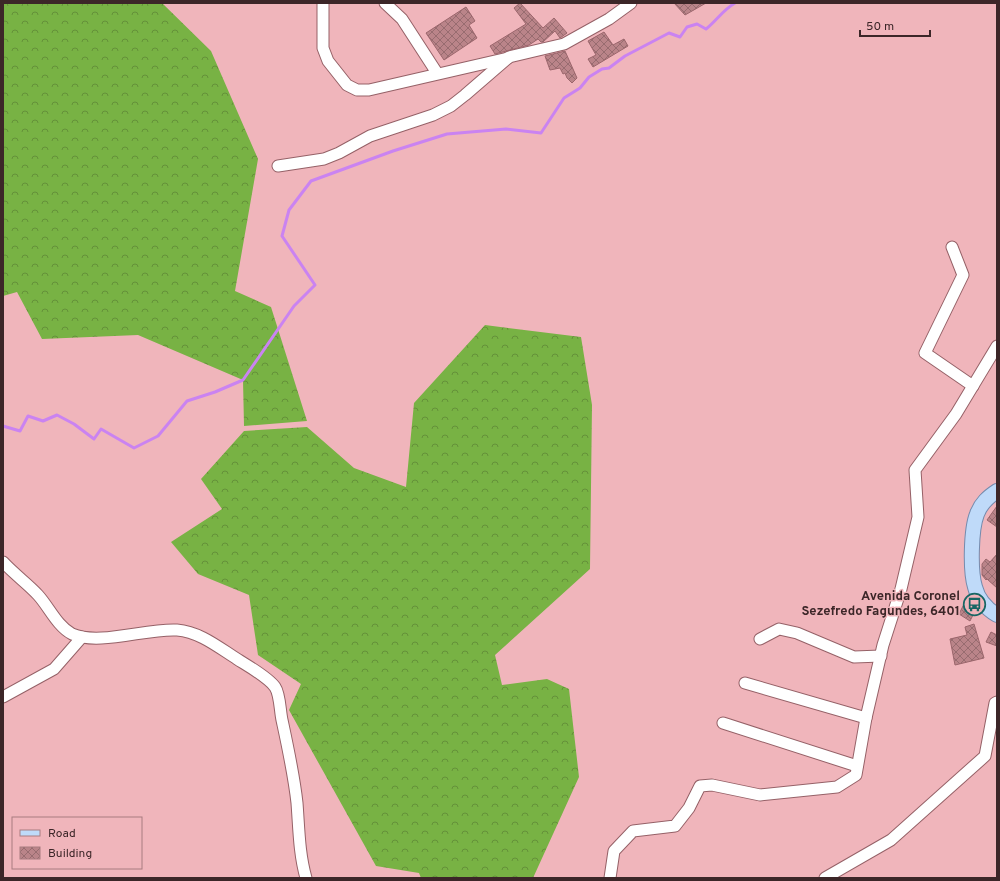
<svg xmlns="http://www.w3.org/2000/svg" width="1000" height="881" viewBox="0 0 1000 881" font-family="Overpass,sans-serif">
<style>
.forest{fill:url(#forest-crowns)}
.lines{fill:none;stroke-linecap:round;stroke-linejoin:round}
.stream{stroke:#ca83f1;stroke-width:3}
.building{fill:url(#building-cross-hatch);stroke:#9b666c}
.minor-casing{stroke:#956167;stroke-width:13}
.major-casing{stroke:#758bad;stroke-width:16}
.minor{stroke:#fff;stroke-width:11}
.major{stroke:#bfdaf9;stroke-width:14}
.labels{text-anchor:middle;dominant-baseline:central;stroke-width:3;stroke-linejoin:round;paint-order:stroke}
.poi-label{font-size:13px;font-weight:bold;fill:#3c2628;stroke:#f0b5bb;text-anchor:end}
</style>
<defs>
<pattern id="forest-crowns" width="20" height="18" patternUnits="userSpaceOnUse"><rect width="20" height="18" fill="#78b244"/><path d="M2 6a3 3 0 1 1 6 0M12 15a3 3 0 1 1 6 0" fill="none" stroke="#649139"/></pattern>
<pattern id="building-cross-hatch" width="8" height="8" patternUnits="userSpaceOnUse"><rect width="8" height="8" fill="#ba8489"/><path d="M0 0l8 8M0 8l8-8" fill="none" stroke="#986c70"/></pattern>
</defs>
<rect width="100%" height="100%" fill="#f0b5bb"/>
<g class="forest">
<polygon points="3,3 162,3 211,51 258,159 235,291 271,307 307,421 244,426 243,380 138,335 42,339 17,292 3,296"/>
<polygon points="485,325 581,337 592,405 590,569 495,655 502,685 547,679 569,689 579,777 533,878 421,878 419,873 376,866 289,710 301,684 258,655 249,595 198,574 171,542 222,509 201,479 244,431 307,427 354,468 406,487 414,403"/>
</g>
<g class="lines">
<path class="stream" d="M3,426L20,431L28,416L43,421L57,415L74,424L94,439L101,429L134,448L158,436L187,401L215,392L243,380L294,306L315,285L282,236L289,210L311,181L393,151L447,134L506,129L541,133L564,98L580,88L589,77L602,69L609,68L625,56L669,33L680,37L687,27L697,24L706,29C717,20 723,10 735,3"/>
</g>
<g class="building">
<polygon points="520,3 543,28 554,18 567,33 560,38 555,31 543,42 541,42 538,39 529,45 495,54 490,46 526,24 514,8"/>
<polygon points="674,3 706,3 685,15"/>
<polygon points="466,7 475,21 469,25 477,38 444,60 426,33"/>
<polygon points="604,32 613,45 624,39 628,46 593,67 588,59 596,55 588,41"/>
<polygon points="565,51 577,78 572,83 567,78 565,73 563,74 560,68 550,70 545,56"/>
<polygon points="997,506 997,527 987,520"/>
<polygon points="997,554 997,588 987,579 986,580 982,575 982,564 986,559 990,562"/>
<polygon points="964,604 975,611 970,621 959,614"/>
<polygon points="974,624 984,658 955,665 950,639 967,635 965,627"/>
<polygon points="991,632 997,635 997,646 986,642"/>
</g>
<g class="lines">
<defs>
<g id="minor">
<polyline points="323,3 323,48 328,61 347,85 357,90 369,90 508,58"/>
<polyline points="385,3 402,19 437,73"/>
<polyline points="278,166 324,159 339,153 370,136 433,115 451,106 465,95 509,57 564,44 609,19 631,3"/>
<polyline points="952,247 963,275 925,353 973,386"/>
<path d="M3,562C14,574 28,584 38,595C49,607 57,626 72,634C99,646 147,628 177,630C200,632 218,647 237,659C248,666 268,677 275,687C280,694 280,711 282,720C288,748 294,775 297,803C299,829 299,853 306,878"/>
<polyline points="760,639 779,629 797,633 854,657 881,656"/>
<polyline points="745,683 866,718"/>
<polyline points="3,697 54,669 82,637"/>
<polyline points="723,723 857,766"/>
<polyline points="610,878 614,851 633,831 675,826 689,808 700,786 712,785 760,795 837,787 856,775 866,718 883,645 901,589 918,517 915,470 956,414 997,346"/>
<polyline points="825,878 891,840 985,756 995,703 997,702"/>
</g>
<path id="major" d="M997,491C988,497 981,503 977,514C971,529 970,571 975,587C978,599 987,609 997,615"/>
</defs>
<use href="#minor" class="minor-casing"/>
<use href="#major" class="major-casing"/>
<use href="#minor" class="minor"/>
<use href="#major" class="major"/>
</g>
<defs>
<symbol id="bus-ring" viewBox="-11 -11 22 22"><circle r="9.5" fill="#f0b5bb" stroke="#186664" stroke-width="1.5"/><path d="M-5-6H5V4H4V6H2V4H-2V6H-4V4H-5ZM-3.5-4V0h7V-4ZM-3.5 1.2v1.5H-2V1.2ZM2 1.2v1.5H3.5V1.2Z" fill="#186664"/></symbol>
</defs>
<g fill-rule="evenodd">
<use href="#bus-ring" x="962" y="592" width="25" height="25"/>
</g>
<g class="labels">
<g class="poi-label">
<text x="960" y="597">Avenida Coronel<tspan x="960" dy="15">Sezefredo Fagundes, 6401</tspan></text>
</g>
</g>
<rect width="1000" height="881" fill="none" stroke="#3c2628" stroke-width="8"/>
<rect x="12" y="817" width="130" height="52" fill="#f0b5bb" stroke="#a87c80"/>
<rect x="20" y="830" width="20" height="6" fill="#bfdaf9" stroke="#a87c80"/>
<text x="48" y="837" font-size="12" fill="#3c2628">Road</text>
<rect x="20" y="847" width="20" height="12" fill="url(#building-cross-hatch)" stroke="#a87c80"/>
<text x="48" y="857" font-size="12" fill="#3c2628">Building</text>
<path d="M860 30v6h70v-6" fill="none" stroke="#3c2628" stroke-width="2"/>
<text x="866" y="30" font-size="12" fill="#3c2628" stroke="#f0b5bb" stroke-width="3" paint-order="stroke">50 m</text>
</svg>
